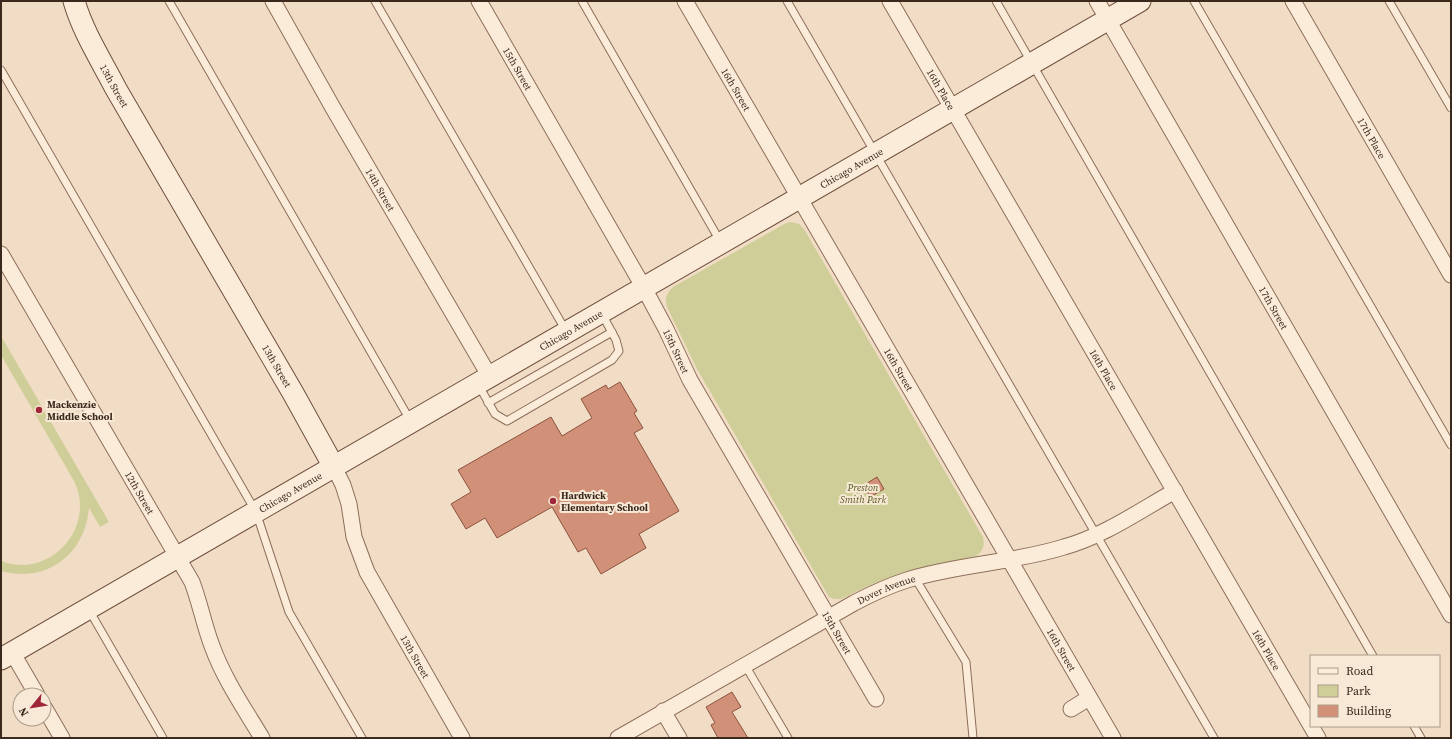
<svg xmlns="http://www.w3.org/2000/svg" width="1452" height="739" viewBox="0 0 1452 739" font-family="'Source Serif 4',serif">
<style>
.green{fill:#d0ce98}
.building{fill:#d19179;stroke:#8d523e}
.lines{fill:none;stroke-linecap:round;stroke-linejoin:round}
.lane-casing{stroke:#8d6e5a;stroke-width:9}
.street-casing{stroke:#8d6e5a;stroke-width:17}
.secondary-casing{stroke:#6f4f3d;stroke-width:23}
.lane{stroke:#fbecd9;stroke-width:7}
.street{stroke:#fbecd9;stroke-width:15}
.secondary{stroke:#fbecd9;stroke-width:21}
.poi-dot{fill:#9f2639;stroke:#f7e9d5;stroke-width:1.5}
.labels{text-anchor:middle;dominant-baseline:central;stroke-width:4;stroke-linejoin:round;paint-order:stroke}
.street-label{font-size:10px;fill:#3c291e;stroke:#f7e9d5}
.poi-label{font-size:10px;font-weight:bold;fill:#3c291e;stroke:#f7e9d5;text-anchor:start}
.park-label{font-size:10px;font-style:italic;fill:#545a24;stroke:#f7e9d5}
</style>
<rect width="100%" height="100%" fill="#f1ddc5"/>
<g class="green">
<path d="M791,222L799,224L804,229L983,537C985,546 983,551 976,556L906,572L877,582L841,599H834L829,597L697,369L667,307C664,299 667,293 673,287L786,223Z"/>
<path d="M1,336L109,522L100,527L89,508C85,554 47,584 1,571V561C50,580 97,527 74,481L1,355Z"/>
</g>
<g class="building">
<polygon points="620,382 637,411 634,413 643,428 634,433 679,511 639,534 646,548 601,574 586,548 578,552 552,507 497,538 485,518 466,529 451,504 471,492 458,470 551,417 562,436 592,418 581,399 606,385 608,389"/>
<polygon points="877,477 884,489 870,497 864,485"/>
<polygon points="732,692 741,707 732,712 748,738 718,738 711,725 715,723 706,707"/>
</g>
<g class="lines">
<defs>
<g id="lane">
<polyline points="169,1 410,420"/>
<polyline points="375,1 566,331"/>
<polyline points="582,1 720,241"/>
<polyline points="787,1 1214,738"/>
<polyline points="996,1 1373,656"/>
<polyline points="1194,1 1451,445"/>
<polyline points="1389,1 1451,108"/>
<polyline points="1,70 256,512 289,612 362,738"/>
<polyline points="479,386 495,414 507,421 612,360 619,351 616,340 602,314"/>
<polyline points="488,403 612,332"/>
<polyline points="915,578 966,662 973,738"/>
<polyline points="89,610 163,738"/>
<polyline points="745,665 788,738"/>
<polyline points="1414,726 1421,738"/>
</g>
<g id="street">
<path id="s1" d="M273,1L333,108L490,377"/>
<path id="s2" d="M479,1L644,288L666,329L690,380L876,699"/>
<path id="s3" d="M685,1L1113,738"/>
<path id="s4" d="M890,1L1318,738"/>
<path id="s5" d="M1097,1L1451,615"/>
<path id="s6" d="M1293,1L1451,275"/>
<path id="s7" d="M1,254L192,582C200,603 204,625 212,646C224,679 244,708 262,738"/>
<path id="s8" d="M334,467L343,485L349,504L354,537L367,572L462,738"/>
<polyline points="12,652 37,695"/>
<polyline points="44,707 62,738"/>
<polyline points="1071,709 1089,698"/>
<polyline points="663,711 679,738"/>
<path id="s9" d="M618,738L854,603C871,594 888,586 907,580C958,564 1013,563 1064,547C1104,536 1139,511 1175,491"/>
</g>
<g id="secondary">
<path id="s10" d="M74,1C83,32 101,60 116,89L293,393L334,467"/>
<path id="s11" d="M1,659L1140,1"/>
</g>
</defs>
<use href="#lane" class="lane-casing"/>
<use href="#street" class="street-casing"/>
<use href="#secondary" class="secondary-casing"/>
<use href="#lane" class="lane"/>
<use href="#street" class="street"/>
<use href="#secondary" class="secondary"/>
</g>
<g class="poi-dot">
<circle cx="39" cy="410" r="4"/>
<circle cx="553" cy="501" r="4"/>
</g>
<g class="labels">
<g class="street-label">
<text stroke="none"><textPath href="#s2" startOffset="78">15th Street</textPath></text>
<text stroke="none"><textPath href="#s10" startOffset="94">13th Street</textPath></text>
<text stroke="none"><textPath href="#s3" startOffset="102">16th Street</textPath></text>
<text stroke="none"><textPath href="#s4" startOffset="102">16th Place</textPath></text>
<text stroke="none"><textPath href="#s6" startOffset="158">17th Place</textPath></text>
<text stroke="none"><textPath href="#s11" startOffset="982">Chicago Avenue</textPath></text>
<text stroke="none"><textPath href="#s1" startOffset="217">14th Street</textPath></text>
<text stroke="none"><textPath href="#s5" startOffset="354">17th Street</textPath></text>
<text stroke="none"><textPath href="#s11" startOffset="658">Chicago Avenue</textPath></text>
<text stroke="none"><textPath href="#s2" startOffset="402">15th Street</textPath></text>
<text stroke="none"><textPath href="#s10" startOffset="418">13th Street</textPath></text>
<text stroke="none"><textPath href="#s4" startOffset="426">16th Place</textPath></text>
<text stroke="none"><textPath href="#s3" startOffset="426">16th Street</textPath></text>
<text stroke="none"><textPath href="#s7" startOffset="276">12th Street</textPath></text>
<text stroke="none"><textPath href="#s11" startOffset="334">Chicago Avenue</textPath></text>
<text stroke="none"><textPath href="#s9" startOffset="307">Dover Avenue</textPath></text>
<text stroke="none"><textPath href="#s2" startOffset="726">15th Street</textPath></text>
<text stroke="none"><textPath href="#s3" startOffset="750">16th Street</textPath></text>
<text stroke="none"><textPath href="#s4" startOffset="750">16th Place</textPath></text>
<text stroke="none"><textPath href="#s8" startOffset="208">13th Street</textPath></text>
</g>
<g class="poi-label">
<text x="47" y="404">Mackenzie<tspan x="47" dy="12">Middle School</tspan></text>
<text x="561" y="495">Hardwick<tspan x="561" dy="12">Elementary School</tspan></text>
</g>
<g class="park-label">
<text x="863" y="487">Preston<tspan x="863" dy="12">Smith Park</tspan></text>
</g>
</g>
<rect width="1452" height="739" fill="none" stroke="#3c291e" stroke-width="4"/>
<rect x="1310" y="655" width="130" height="72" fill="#f7e9d5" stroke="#ac9c8c"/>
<rect x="1318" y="668" width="20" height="6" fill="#fbecd9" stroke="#ac9c8c"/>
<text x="1346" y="675" font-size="12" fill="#3c291e">Road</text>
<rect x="1318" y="685" width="20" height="12" fill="#d0ce98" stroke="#ac9c8c"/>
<text x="1346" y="695" font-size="12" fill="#3c291e">Park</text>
<rect x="1318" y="705" width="20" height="12" fill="#d19179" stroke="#ac9c8c"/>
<text x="1346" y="715" font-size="12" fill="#3c291e">Building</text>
<g transform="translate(32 707) rotate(240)"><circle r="19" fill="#f7e9d5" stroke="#ac9c8c"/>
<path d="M0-3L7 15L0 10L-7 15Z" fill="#9f2639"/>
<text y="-6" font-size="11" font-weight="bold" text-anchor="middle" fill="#3c291e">N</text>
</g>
</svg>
